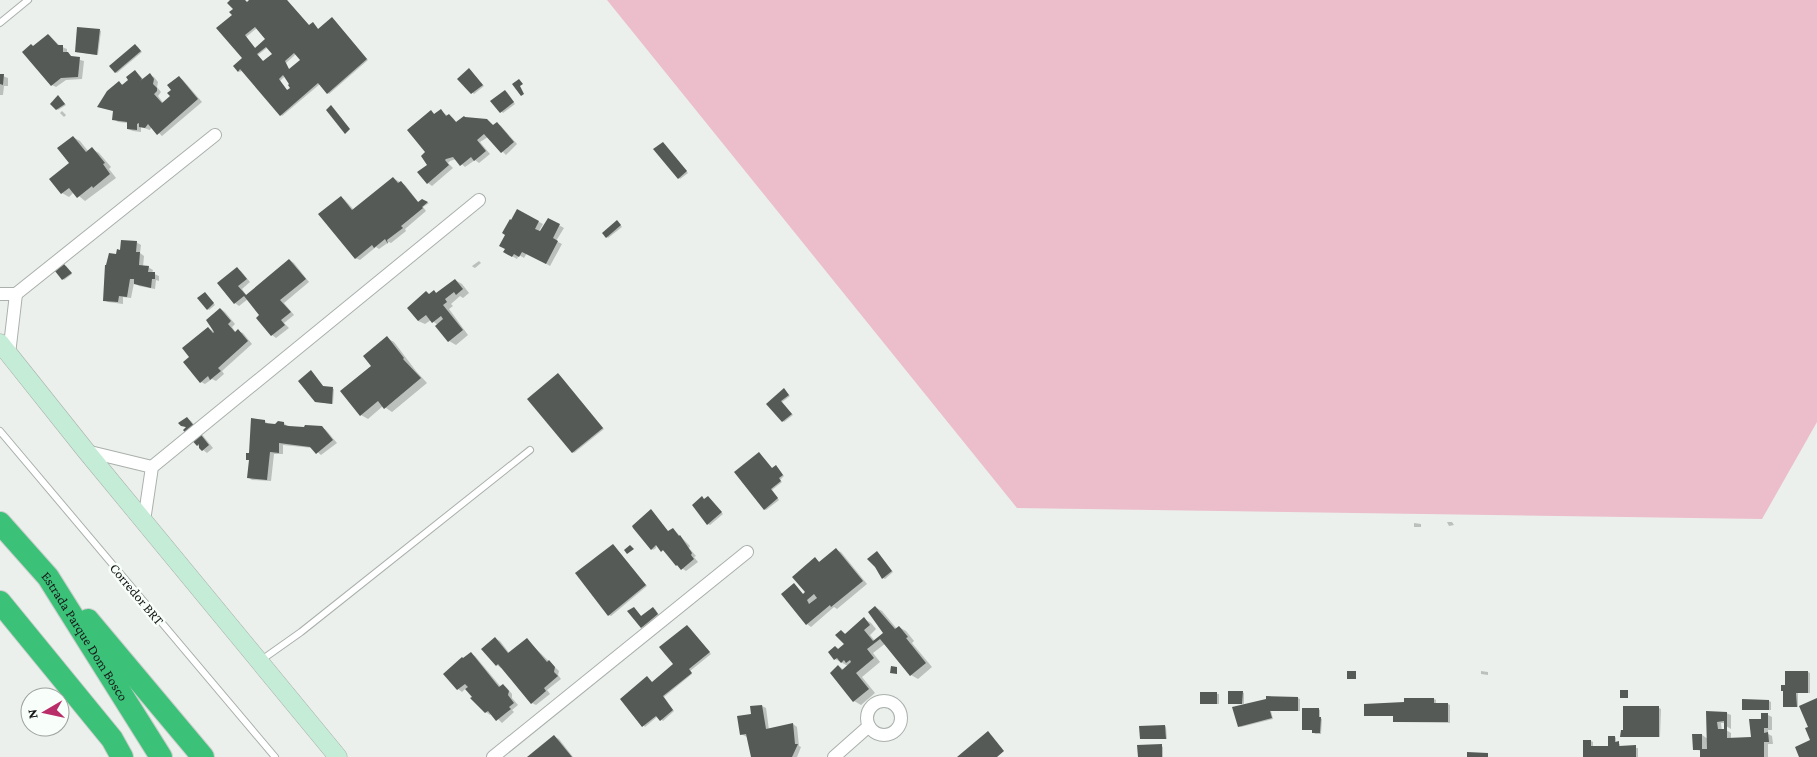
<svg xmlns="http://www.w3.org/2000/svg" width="1817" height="757" viewBox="0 0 1817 757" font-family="'Crimson Pro',serif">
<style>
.green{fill:#ecbdca}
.shadow{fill:#0003;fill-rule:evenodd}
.building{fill:#555a56;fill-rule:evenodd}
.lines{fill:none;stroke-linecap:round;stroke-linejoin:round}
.lane-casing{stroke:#aab0ac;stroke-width:8}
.street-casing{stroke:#aab0ac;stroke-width:14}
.secondary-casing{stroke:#aab0ac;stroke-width:19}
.highway-casing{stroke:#cccdcc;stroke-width:24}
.lane{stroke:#fff;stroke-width:6}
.street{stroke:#fff;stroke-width:12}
.secondary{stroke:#c4ecd6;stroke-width:18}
.highway{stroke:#3bc178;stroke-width:22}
.labels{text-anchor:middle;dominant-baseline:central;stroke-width:5;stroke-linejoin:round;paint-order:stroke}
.street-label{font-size:14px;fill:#181a19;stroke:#f8fefa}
</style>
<rect width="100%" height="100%" fill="#ebf0ec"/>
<polygon class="green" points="607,0 1817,0 1817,422 1762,519 1017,508"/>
<g class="shadow">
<path d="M232,0H245L247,3L250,0H287L310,27L315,25L319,30L334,20L368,60L329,94L320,84L282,116L242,70L240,72L238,71L244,58ZM257,28L267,40L256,49L246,37ZM268,47L274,54L263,62L258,55ZM296,54L301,60L289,70L286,63ZM285,76L291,88L288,91L280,81Z"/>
<polygon points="99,30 101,31 98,55 76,52"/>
<polygon points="49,35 60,46 67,49 67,53 73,58 84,61 82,79 66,80 56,87 52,85 34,47"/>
<polygon points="137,46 142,52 117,73 115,72"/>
<polygon points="470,70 484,86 474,94 459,79"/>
<polygon points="135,71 144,80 150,75 154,77 158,82 157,87 161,92 158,96 164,104 171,96 179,77 183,80 202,102 162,136 152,126 150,130 141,127 141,132 133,131 128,129 128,123 118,122 114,119 114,111 99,106 119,83 124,85 130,80"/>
<polygon points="0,75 8,78 8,86 4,86 3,95 0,95"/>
<polygon points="507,92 515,104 503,113 492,101"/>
<polygon points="60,98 66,105 58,110 57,109"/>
<polygon points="62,111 66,115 64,117 60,113"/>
<polygon points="441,111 448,116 449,115 453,118 457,123 486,120 494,126 497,123 501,126 517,144 506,155 488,137 480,142 490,154 479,163 475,160 465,167 456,159 450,161 448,163 453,168 432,186 428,183 419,172 429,165 426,152 431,112 436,115"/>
<polygon points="73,137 80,141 88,151 92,149 99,153 111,167 109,169 116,178 85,201 74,192 69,197 62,193 71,164"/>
<polygon points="664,144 688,173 680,179 655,149"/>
<polygon points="393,178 405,185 419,203 422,201 429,203 423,207 426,211 405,229 406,231 391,243 389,242 379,249 376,247 360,260 355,258 341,197 345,200 354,210"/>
<polygon points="518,211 543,224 539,231 541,232 548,219 564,228 556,241 562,244 550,266 527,253 524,258 519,255 517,259 505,252 512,221"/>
<polygon points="619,223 622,227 608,238 607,237"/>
<polygon points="136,242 141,245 140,253 144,256 143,267 148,267 153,270 152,273 159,276 159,281 156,280 155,289 139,286 134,283 131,298 123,297 123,304 108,302 104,300 117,255"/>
<polygon points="290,260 294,263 309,282 284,303 294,315 284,323 289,328 276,338 272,335 258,318 261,315 248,299 239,306 235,303 219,283 237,269 241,271 250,282 242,289 247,296"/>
<polygon points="479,261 481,263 475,268 473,267 472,266"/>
<polygon points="66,266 72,274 64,280 63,279"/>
<polygon points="455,280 462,284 469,293 463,298 460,296 451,304 453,306 449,309 468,335 456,345 449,341 437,326 438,325 431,320 425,324 418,321 430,295 434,292 437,293"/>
<polygon points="205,293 215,305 209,310 208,309"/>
<polygon points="221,309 225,312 235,324 232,327 236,333 238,331 243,333 252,344 222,371 224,374 216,381 212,379 205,384 201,382 191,358 208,328 217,333"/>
<polygon points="387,338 394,342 416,371 427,383 392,412 383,406 368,419 361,415 373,366"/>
<polygon points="313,373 324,387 334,389 333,404 318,402"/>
<polygon points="560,376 604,429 574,453 573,452"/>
<polygon points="785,391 790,396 782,402 793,415 784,422 768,404"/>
<polygon points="187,418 191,421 213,448 207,453 197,445 187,428 182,425"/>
<polygon points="265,421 269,425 276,425 284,423 288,427 306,428 321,427 326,430 337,443 321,455 313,448 283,445 283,454 274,454 271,481 252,480 248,477 251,455"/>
<polygon points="778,468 784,476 780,480 782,482 772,490 779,500 766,510 764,509"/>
<polygon points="708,497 723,514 710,525 708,524 705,500"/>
<polygon points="1447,522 1452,522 1454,525 1449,526"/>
<polygon points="1414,523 1421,524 1421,527 1414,527"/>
<polygon points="634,526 669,533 673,529 690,546 689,548 696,556 694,557 698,562 686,571 677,565 657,544 656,548 653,550 652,549"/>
<polygon points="614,546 647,586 611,616 609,615"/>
<polygon points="836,550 841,552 867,584 837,609 834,607 811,627 807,624 794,585 804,595 815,559 821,563"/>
<polygon points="879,554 893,572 885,579 883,578"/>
<polygon points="875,607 882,611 897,629 899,627 906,631 914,641 912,643 932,667 918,679 911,675 886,643 873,653 880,662 862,677 875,693 861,705 854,701 839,666 844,670 848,666 835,659 835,647 840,650 846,645 841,632 846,634 864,619 871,623 876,629 870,635 875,641 884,633"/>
<polygon points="634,608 642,617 655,609 659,615 643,628"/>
<polygon points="689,627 711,654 690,671 692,674 664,697 674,711 663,721 658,716 645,727 621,699 652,683 675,664"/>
<polygon points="496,639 500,641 510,654 527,640 559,671 558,675 561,679 547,690 550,694 536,705 532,703 502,667 501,668 497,665"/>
<polygon points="471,654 475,656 501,687 503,685 507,688 512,694 512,698 518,705 512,710 514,712 502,723 492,713 490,715 486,712 466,688 462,692 458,689 445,674"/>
<polygon points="1481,671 1488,672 1488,675 1481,674"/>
<polygon points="1808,672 1810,673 1810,693 1798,693 1798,707 1785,707 1785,691"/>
<polygon points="1242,692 1244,693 1244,704 1229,703"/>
<polygon points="1201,693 1219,694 1219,704 1201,703"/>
<polygon points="1298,698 1300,699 1300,711 1271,711 1273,719 1241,727 1239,726 1234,708"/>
<polygon points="1405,699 1434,699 1436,700 1436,704 1448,704 1450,705 1450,723 1396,722 1394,721 1394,716 1365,715 1405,703"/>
<polygon points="1769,701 1771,702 1771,710 1744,709"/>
<polygon points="762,706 766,708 769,730 793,724 797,727 799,746 801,747 797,757 752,757 747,737 741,734 753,715"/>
<polygon points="1659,708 1661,709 1660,737 1622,736"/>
<polygon points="1318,709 1320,710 1320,718 1322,719 1321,734 1315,734 1313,730 1303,729"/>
<polygon points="1707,713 1726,713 1731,715 1731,729 1726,726 1726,723 1721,723 1722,731 1726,730 1731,733 1731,739 1752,738 1762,720 1768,715 1772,717 1772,730 1768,730 1768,734 1772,736 1773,744 1768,744 1768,757 1701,757 1701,751 1694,749 1702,735 1708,739"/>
<polygon points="1165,726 1166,727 1167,739 1141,738"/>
<polygon points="555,737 559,739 573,757 529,757"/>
<polygon points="1615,737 1616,738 1616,743 1620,744 1620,747 1638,748 1638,757 1584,757 1591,741 1593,742 1593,748 1609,747"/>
<polygon points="1161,746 1163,747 1163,757 1139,757"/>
</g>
<g class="building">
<path d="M230,0H245L247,2L249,0H287L309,25L313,22L318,29L332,17L367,59L327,94L318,83L280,116L240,69L238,72L233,66L242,58L216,28L232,15L229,12L233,9L227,3ZM255,27L265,39L255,48L245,35ZM266,47L272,54L263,61L257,54ZM294,53L300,60L289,69L285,61ZM283,75L289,84L288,85L290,88L287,90L279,79Z"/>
<polygon points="77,27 100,29 97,55 75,52"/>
<polygon points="48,34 58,45 63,45 63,52 68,52 71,56 80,57 78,77 61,78 51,86 22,52 31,44 33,46"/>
<polygon points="135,44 141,51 115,73 109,66"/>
<polygon points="469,68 483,85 471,94 457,79"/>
<polygon points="135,70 142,79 140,81 150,73 154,79 153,84 157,88 157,91 154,94 162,103 170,96 167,93 171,90 167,85 179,76 198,99 157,135 148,124 145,128 139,127 139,123 137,124 137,130 127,129 127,122 112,120 113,111 97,107 107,91 119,81 122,85 128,80 126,77"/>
<polygon points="0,74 4,74 3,85 0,84"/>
<polygon points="519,79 523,84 520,86 524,94 521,96 512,84"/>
<polygon points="505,90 514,102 500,113 490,101"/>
<polygon points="58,95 65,104 56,110 50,104"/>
<polygon points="331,105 350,129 345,134 326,110"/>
<polygon points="441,109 446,116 449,114 456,122 464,116 465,117 487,119 493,125 497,122 514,142 501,153 484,134 477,140 486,151 474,161 471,157 460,166 453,157 446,159 445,160 449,165 427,184 417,172 427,165 421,156 425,152 407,130 431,110 434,114"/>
<polygon points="73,136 86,152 92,147 105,163 103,164 110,174 93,188 92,186 77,198 69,188 61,194 49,179 69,163 57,148"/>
<polygon points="663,142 687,171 678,179 653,149"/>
<polygon points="393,177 398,183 401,181 418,202 422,199 428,202 422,207 423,208 401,226 403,228 387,240 388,244 385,239 374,248 372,245 355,259 318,214 341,196 352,210"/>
<polygon points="517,209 539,221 535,229 540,231 548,218 560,224 553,238 558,241 546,264 522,252 519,257 514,254 512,257 503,252 505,249 499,246 505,235 502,233 510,219 511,220"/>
<polygon points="617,220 621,225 606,238 602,233"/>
<polygon points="121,240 137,241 136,252 140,252 139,265 149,266 148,272 155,272 155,279 152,279 151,288 134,284 134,279 130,279 127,297 119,296 118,302 103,301 105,265 106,265 109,253 116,254 117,249 120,250"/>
<polygon points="289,259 306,279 280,300 291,312 281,320 285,325 271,336 256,318 259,315 244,296 234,304 217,283 237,267 247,279 238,286 246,295"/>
<polygon points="64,264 72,273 62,280 55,271"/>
<polygon points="455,279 463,289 456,295 454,292 445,299 447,302 443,305 463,330 448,342 435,326 443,319 441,316 432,323 426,315 418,321 407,308 426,291 429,294 434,290 436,293"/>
<polygon points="205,292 214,303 207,310 197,298"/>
<polygon points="220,308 231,321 228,324 235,332 238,329 248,341 218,368 221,371 210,380 208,376 200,383 183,362 189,357 182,348 208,327 213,333 214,332 206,320"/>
<polygon points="387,336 404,358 403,359 421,378 384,409 378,401 360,416 340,391 371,366 363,356"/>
<polygon points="311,370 323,386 333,387 332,404 315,402 298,381"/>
<polygon points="558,373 603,428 572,453 527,399"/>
<polygon points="784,388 789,395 781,401 792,414 782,422 766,404"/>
<polygon points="187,417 209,445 202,451 199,448 199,444 197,446 183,430 186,427 181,426 178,423"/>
<polygon points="251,418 265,420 265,423 275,424 278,421 284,422 284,425 289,426 304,427 305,425 322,426 333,440 316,454 310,447 279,443 279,453 270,452 267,480 247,478 249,460 246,460 246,453 249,453"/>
<polygon points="759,452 772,468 776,465 783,475 779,478 781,481 771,489 778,498 764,510 734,472"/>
<polygon points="702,496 704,499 708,496 722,512 707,525 692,505"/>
<polygon points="651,509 668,531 673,528 679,536 680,535 692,553 691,555 694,559 681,570 677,565 676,566 663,550 661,552 656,545 651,550 633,528 632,526"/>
<polygon points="613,544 646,585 608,616 575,573"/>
<polygon points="630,545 634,549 627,554 624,550"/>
<path d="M836,548L863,581L831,607L830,605L806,625L781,594L794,583L803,594L805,592L792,577L815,557L819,562ZM814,594L817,598L809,604L807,600Z"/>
<polygon points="877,551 892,571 882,579 875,567 867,559"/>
<polygon points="875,606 895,629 899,626 908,637 906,638 926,663 910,676 880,639 867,649 874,658 856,673 869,689 853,702 830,673 838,665 842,670 851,662 850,660 846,663 844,660 841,663 837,658 834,660 828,652 835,646 838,649 844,644 835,635 841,630 845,634 864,617 870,625 864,630 873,641 883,633 868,612"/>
<polygon points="634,607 641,616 653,607 658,614 641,628 627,611"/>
<polygon points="687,625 710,652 689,669 692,673 663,696 673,710 660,721 656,716 642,727 620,699 647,676 652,682 673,664 659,647"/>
<polygon points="495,637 508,653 527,638 547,662 549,660 555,667 554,672 558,676 544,688 546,691 531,704 498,664 496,666 481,649"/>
<polygon points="471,652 499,687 503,684 509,691 508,695 514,703 509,707 511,709 496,721 488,711 485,713 470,698 472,697 465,689 468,687 465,684 457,690 443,674 462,657 463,658"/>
<polygon points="891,666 897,667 897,674 890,673"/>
<rect x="1347" y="671" width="9" height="8"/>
<polygon points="1785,671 1808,671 1808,693 1796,693 1797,707 1783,707 1783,691 1781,691 1781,685 1785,685"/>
<rect x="1620" y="690" width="8" height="8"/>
<polygon points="1228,691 1243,691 1242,704 1228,704"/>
<rect x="1200" y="692" width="17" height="12"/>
<polygon points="1266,696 1298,697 1298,711 1270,711 1272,718 1238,727 1232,707 1266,699"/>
<polygon points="1404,698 1434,698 1434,703 1448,703 1448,722 1393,722 1393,716 1364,716 1364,704 1404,702"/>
<polygon points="1817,698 1817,757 1799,757 1795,747 1810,740 1805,728 1808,727 1799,706"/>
<polygon points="1742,699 1769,700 1769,710 1742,710"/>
<polygon points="762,705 766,729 793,723 795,744 798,744 792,757 751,757 746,734 740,735 737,716 751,714 750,706"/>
<polygon points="1623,706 1659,706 1659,737 1620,737 1621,730 1623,730"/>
<polygon points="1302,708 1319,708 1319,717 1321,717 1320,733 1312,733 1312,730 1302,730"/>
<path d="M1706,711L1727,712V738L1751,737L1749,719H1761V713H1768V728H1764V733L1768,732L1769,742H1764V757H1700V750H1693L1692,734H1702V749H1707ZM1724,721V729H1718L1717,722Z"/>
<polygon points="1165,725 1166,739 1140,739 1139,726"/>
<polygon points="988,731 1004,751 997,757 957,757"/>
<polygon points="554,735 572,757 527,757"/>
<polygon points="1608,736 1615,736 1615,742 1619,741 1619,746 1636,745 1636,757 1583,757 1583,740 1591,740 1591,746 1608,746"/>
<polygon points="1162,744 1162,757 1138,757 1137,745"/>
<polygon points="1467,752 1488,753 1488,757 1467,757"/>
</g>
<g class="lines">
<defs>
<g id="lane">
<polyline points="0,23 28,0"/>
<polyline points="0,431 275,757"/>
<polyline points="260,661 301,632 530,450"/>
</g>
<g id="street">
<polyline points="0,294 16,294 215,135"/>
<polyline points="9,354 16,294"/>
<polyline points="86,451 152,467"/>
<polyline points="144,521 152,467 479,200"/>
<circle cx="884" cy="718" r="17"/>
<polyline points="493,757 747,552"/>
<polyline points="834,757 869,726"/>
</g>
<polyline id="secondary" points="0,343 86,451 338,757"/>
<g id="highway">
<path id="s1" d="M0,523L48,577L161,757"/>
<polyline points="0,602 112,739 122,757"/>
<polyline points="88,620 203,757"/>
</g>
</defs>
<use href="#lane" class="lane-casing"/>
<use href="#street" class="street-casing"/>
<use href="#secondary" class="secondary-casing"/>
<use href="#highway" class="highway-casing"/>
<use href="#lane" class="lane"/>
<use href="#street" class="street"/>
<use href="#secondary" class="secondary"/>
<use href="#highway" class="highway"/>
</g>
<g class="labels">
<g class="street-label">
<text transform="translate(137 594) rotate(50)">Corredor BRT</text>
<text stroke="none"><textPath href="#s1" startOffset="142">Estrada Parque Dom Bosco</textPath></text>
</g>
</g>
<g transform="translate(45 712) rotate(261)"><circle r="24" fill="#f8fefa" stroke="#9ea3a0"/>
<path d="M0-4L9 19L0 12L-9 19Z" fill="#b92e68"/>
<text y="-8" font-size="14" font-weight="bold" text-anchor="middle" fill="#181a19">N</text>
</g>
</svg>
